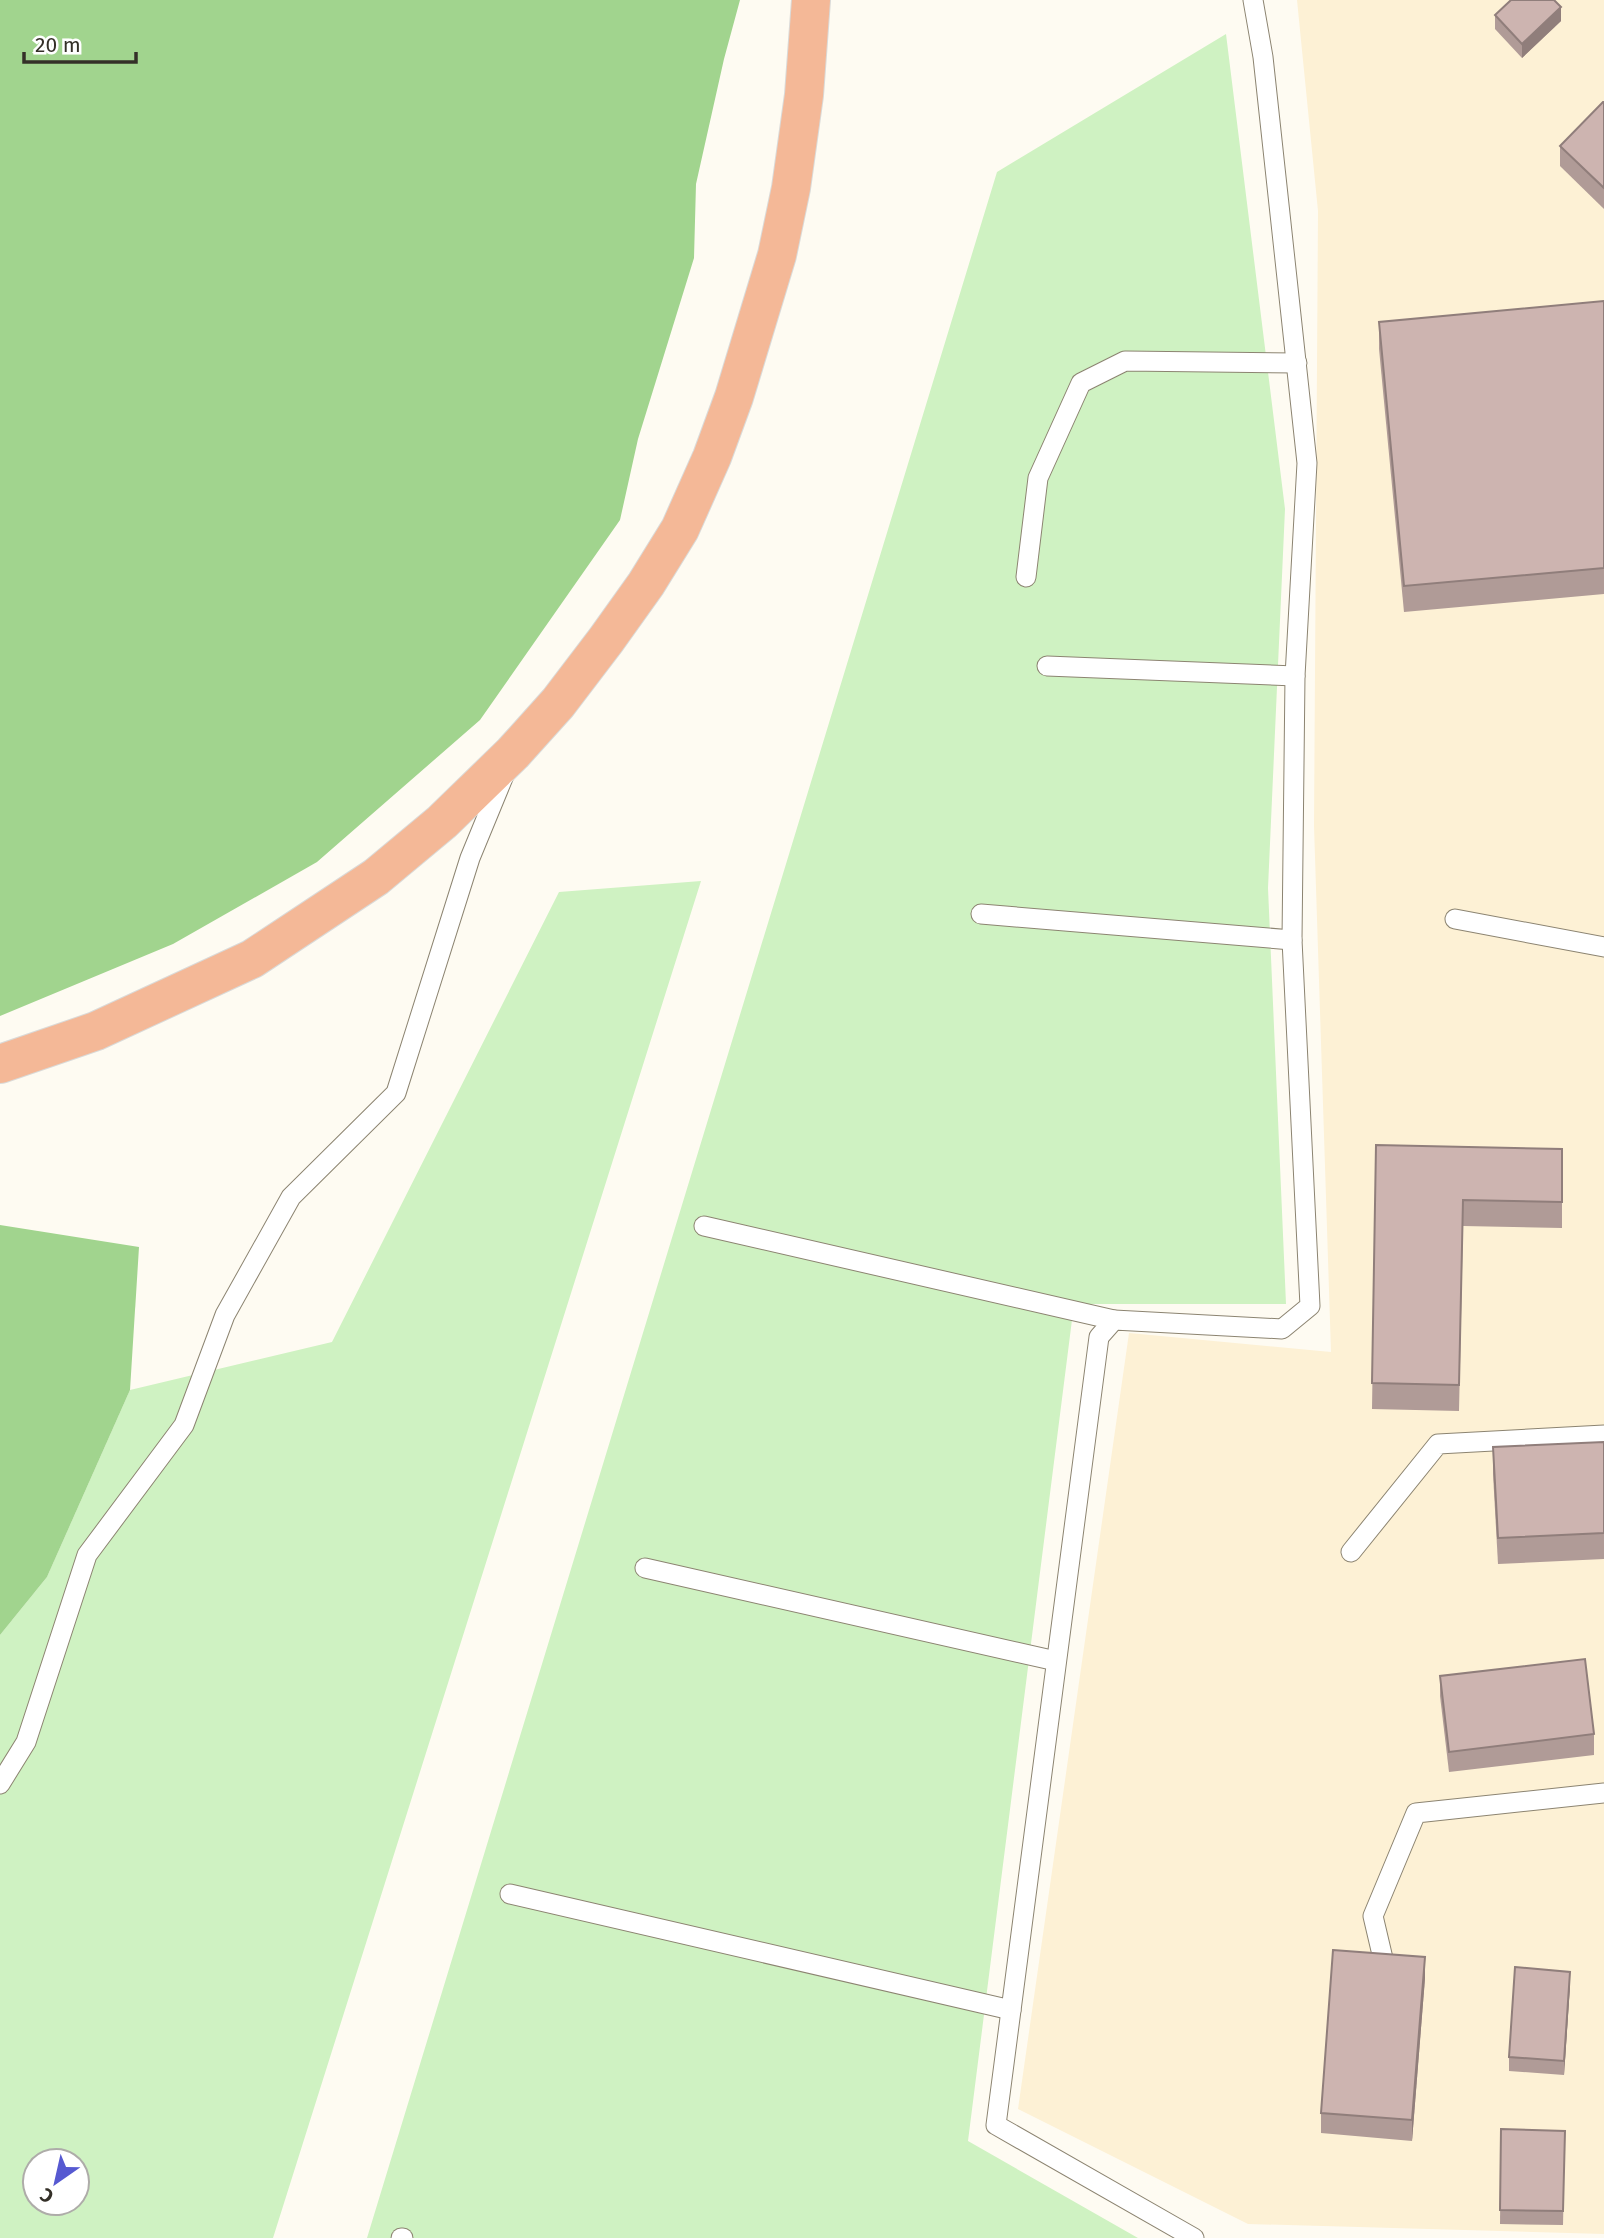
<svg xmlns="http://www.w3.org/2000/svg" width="1604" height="2238" viewBox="0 0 1604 2238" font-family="'Fira Sans',sans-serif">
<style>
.built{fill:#fdf1d5}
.green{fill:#cff2c2;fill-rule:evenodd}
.forest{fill:#a1d48e}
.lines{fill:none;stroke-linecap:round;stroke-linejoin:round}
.lane-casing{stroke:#8c8471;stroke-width:21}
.primary-casing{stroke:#dadad8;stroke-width:40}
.lane{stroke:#fff;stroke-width:19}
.primary{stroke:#f4b897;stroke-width:38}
.wall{fill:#b09b97}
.shaded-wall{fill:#907e7b}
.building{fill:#cdb4b0;stroke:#907e7b;stroke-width:2}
</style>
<rect width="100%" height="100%" fill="#fefbf2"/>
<polygon class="built" points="1297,0 1604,0 1604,2234 1248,2224 1018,2109 1129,1333 1331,1352 1314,826 1318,211"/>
<g class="green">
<polygon points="1226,34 1285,509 1268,888 1286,1304 1074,1304 968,2141 1138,2238 367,2238 997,172"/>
<path d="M701,881L273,2238H0V1635L47,1577L130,1390L332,1342L559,892ZM35,2161H77V2203H35Z"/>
</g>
<g class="forest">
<polygon points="0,0 740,0 724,59 696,184 694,258 638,439 620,520 480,720 317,862 173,944 0,1016"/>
<polygon points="0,1225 139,1247 130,1390 47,1577 0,1635"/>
</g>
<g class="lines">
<defs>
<g id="lane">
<polyline points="1026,577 1038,478 1081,383 1125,361 1297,363"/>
<polyline points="1047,666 1295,676"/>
<polyline points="981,914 1292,940"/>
<polyline points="1455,919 1604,947"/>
<polyline points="704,1226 1114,1320"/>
<polyline points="1351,1552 1438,1444 1604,1435"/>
<polyline points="645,1568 1056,1661"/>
<polyline points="0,1784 26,1742 87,1555 184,1425 225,1315 291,1197 396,1093 470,858 505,773"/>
<polyline points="510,1894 1011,2010"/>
<polyline points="1388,1980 1373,1916 1416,1813 1604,1793"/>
<polyline points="401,2238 403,2238"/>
<polyline points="1194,2238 996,2125 1099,1337 1114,1320 1282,1329 1310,1306 1292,940 1295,676 1307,463 1263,57 1253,0"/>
</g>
<polyline id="primary" points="0,1064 96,1031 252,959 376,877 442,822 513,753 558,703 606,640 646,584 680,529 712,457 734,397 777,255 791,188 804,95 811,0"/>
</defs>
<use href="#lane" class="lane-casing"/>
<use href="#primary" class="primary-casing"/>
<use href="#lane" class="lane"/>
<use href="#primary" class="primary"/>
</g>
<g class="wall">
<polygon points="1495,15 1561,21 1522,58 1495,29"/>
<polygon points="1604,102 1604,209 1560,166 1560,146"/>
<polygon points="1604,301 1604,594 1404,612 1379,349 1379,322"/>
<polygon points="1376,1145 1562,1149 1562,1228 1463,1226 1459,1411 1372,1409"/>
<polygon points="1604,1442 1604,1559 1498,1564 1493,1474 1493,1447"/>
<polygon points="1440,1676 1594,1734 1594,1755 1449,1772 1440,1696"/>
<polygon points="1425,1978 1412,2141 1321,2133 1321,2113"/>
<polygon points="1570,1985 1564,2075 1509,2071 1509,2057"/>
<polygon points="1501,2129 1565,2131 1563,2225 1500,2224"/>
</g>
<g class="shaded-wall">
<polygon points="1561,7 1561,21 1522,58 1522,44"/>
<polygon points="1425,1957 1425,1978 1412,2141 1412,2120"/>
<polygon points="1570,1972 1570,1985 1564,2075 1564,2061"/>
</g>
<g class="building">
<polygon points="1511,0 1554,0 1561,7 1522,44 1495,15"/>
<polygon points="1603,102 1604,102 1604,188 1560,146"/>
<polygon points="1604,301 1604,568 1404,586 1379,322"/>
<polygon points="1376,1145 1562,1149 1562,1202 1463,1200 1459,1385 1372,1383"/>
<polygon points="1604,1442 1604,1533 1498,1538 1493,1447"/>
<polygon points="1585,1659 1594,1734 1449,1752 1440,1676"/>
<polygon points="1333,1950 1425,1957 1412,2120 1321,2113"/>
<polygon points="1515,1967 1570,1972 1564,2061 1509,2057"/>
<polygon points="1501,2129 1565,2131 1563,2211 1500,2210"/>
</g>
<g transform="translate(56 2182) rotate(214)"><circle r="33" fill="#ffffff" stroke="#aeaca9" stroke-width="2"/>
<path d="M0-5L12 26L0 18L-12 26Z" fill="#5659d1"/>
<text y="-10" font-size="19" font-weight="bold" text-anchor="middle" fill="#343028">С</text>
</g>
<path d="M24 52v10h112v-10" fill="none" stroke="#343028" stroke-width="3.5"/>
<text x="35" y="52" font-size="21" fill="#343028" stroke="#ffffff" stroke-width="5" paint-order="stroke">20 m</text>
</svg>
